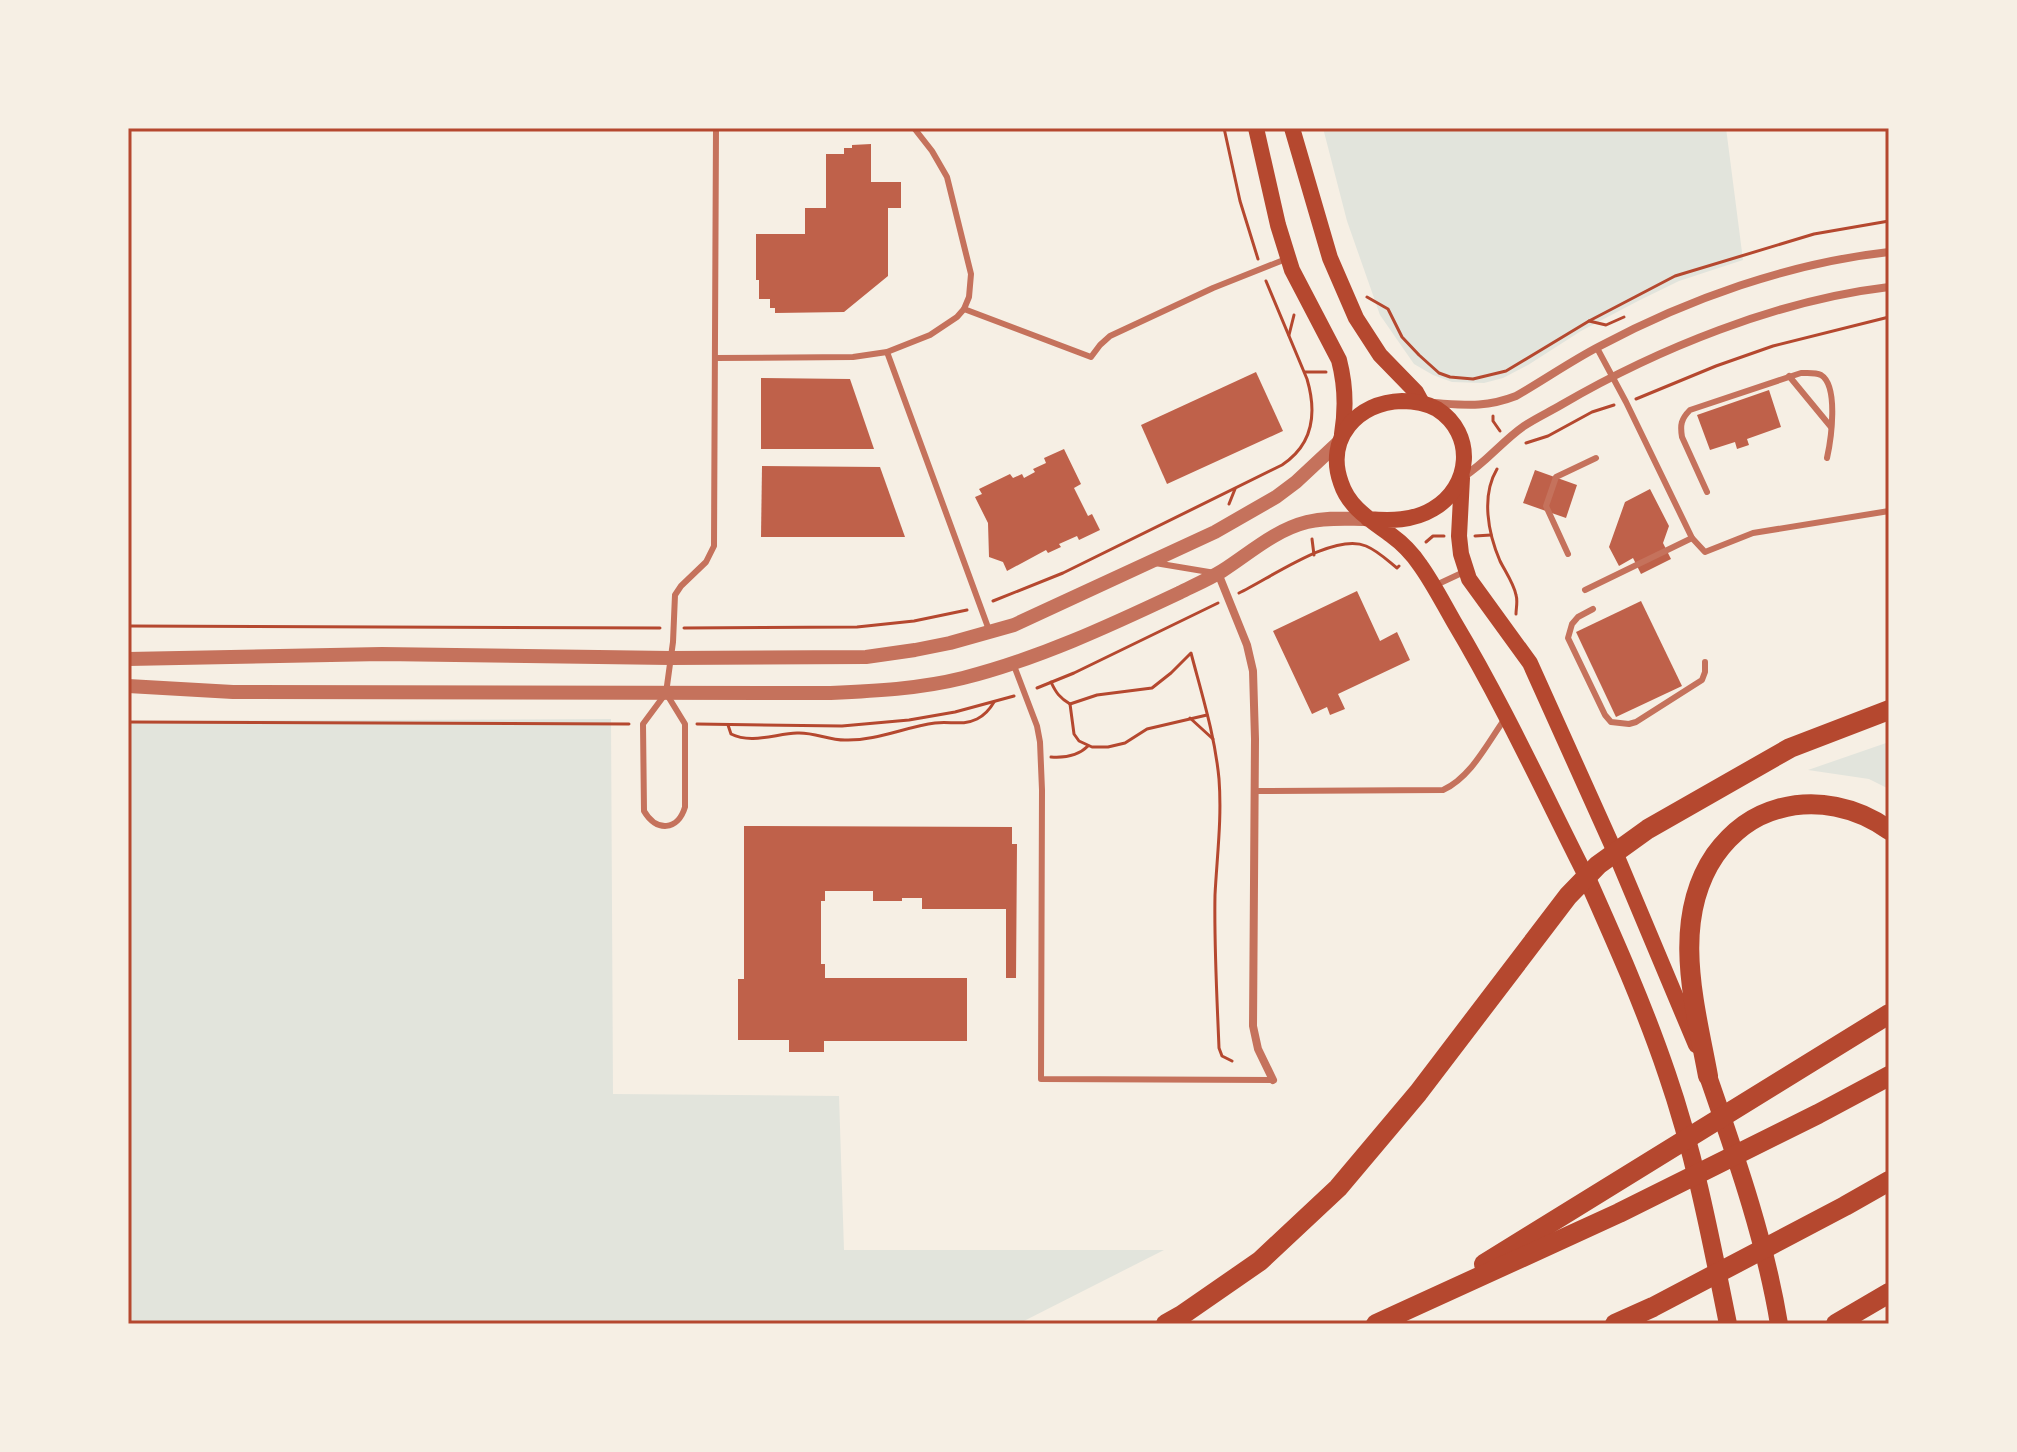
<svg xmlns="http://www.w3.org/2000/svg" width="2017" height="1452" viewBox="0 0 2017 1452" font-family="Barlow,sans-serif">
<style>
.green{fill:#e2e4dc}
.building{fill:#bf614a}
.lines{fill:none;stroke-linecap:round;stroke-linejoin:round}
.path{stroke:#b5482f;stroke-width:3}
.service{stroke:#c5725c;stroke-width:6}
.minor{stroke:#c5725c;stroke-width:8}
.tertiary{stroke:#c5725c;stroke-width:14}
.secondary{stroke:#b5482f;stroke-width:16}
.primary{stroke:#b5482f;stroke-width:18}
.motorway{stroke:#b5482f;stroke-width:20}
.neatline{fill:none;stroke:#b5482f;stroke-width:3}
</style>
<rect width="100%" height="100%" fill="#f6efe4"/>
<g class="green">
<polygon points="1323,128 1726,128 1743,260 1679,281 1638,301 1581,331 1528,365 1503,378 1484,383 1452,382 1433,375 1414,364 1380,315 1347,221"/>
<polygon points="611,719 613,1094 839,1096 844,1250 1164,1250 1018,1324 128,1324 128,721"/>
<polygon points="1889,742 1889,789 1869,779 1808,770"/>
</g>
<g class="building">
<polygon points="871,144 871,182 901,182 901,208 888,208 888,276 844,312 775,313 775,308 770,308 770,299 759,299 759,280 756,280 756,234 805,234 805,208 826,208 826,154 844,154 844,148 852,148 852,145"/>
<polygon points="1256,372 1283,431 1167,484 1141,425"/>
<polygon points="761,378 850,379 874,449 761,449"/>
<polygon points="1769,390 1781,427 1747,439 1749,445 1737,449 1735,442 1710,450 1697,415"/>
<polygon points="1064,449 1081,484 1074,488 1088,516 1092,514 1100,530 1079,540 1077,536 1059,544 1061,547 1048,553 1046,550 1007,571 1003,562 989,557 988,523 975,497 982,494 979,489 1010,474 1013,478 1022,474 1024,478 1035,472 1033,469 1046,463 1044,458"/>
<polygon points="762,466 880,467 905,537 761,537"/>
<polygon points="1535,470 1577,485 1566,518 1523,503"/>
<polygon points="1650,489 1669,526 1663,543 1671,559 1641,574 1633,558 1619,566 1609,547 1625,502"/>
<polygon points="1357,591 1380,641 1397,632 1410,660 1338,694 1345,709 1330,715 1327,707 1312,714 1273,631"/>
<polygon points="1641,601 1682,686 1616,717 1576,632"/>
<polygon points="744,826 1012,827 1012,844 1017,844 1016,978 1006,978 1006,909 922,909 922,898 902,898 902,901 873,901 873,891 825,891 825,901 821,901 821,964 825,964 825,978 967,978 967,1041 824,1041 824,1052 789,1052 789,1040 738,1040 738,979 744,979"/>
</g>
<g class="lines">
<g class="path">
<polyline points="1224,128 1240,201 1258,259"/>
<polyline points="1367,297 1388,309 1402,337 1419,355 1439,373 1450,377 1473,379 1506,371 1589,321 1675,276 1814,234 1889,221"/>
<polyline points="1589,321 1606,325 1624,317"/>
<polyline points="1289,335 1294,315"/>
<polyline points="1305,372 1326,372"/>
<polyline points="1636,399 1716,366 1773,346 1889,317"/>
<polyline points="1493,416 1493,421 1500,431"/>
<polyline points="1526,443 1548,436 1592,412 1614,405"/>
<path d="M1497,469C1481,496 1488,533 1500,561C1505,571 1514,584 1516,595C1518,601 1516,608 1516,614"/>
<polyline points="1229,504 1235,489"/>
<polyline points="1475,536 1491,535"/>
<polyline points="1312,539 1314,555"/>
<polyline points="1426,542 1433,536 1444,536"/>
<path d="M1239,593C1269,579 1334,532 1366,546C1378,551 1387,560 1397,568L1399,566"/>
<path d="M993,601L1063,573L1282,465C1314,444 1317,413 1307,379L1266,281"/>
<polyline points="128,626 660,628"/>
<polyline points="684,628 857,627 914,621 967,610"/>
<path d="M1051,682C1056,693 1060,698 1070,704L1097,695L1152,688L1171,673L1191,653C1202,695 1215,736 1219,779C1222,818 1217,856 1215,895C1214,946 1217,997 1219,1048L1222,1056L1232,1061"/>
<polyline points="1037,688 1074,673 1218,603"/>
<polyline points="1070,704 1074,734 1079,741 1092,747 1108,747 1125,743 1147,729 1207,715"/>
<polyline points="1190,718 1213,739"/>
<polyline points="128,722 629,724"/>
<polyline points="697,724 842,726 909,720 955,712 1014,696"/>
<path d="M728,725L731,734C751,744 775,734 797,733C814,732 828,740 845,740C876,741 905,727 935,723C950,721 963,726 977,719C985,715 990,709 994,702"/>
<path d="M1051,757C1065,758 1078,756 1088,746"/>
</g>
<g class="service">
<polyline points="964,309 1091,357 1100,345 1110,336 1213,288 1286,259"/>
<polyline points="1597,348 1626,402 1692,538 1705,552 1753,533 1889,511"/>
<polyline points="887,352 989,630"/>
<polyline points="715,358 853,357 887,352 930,335 957,317 964,309 969,297 971,274 947,177 932,151 914,128"/>
<polyline points="1789,376 1831,427"/>
<path d="M1707,492L1682,437C1680,425 1681,419 1690,410L1801,373C1807,373 1815,372 1821,375C1839,386 1831,440 1827,458"/>
<polyline points="1568,554 1546,506 1556,477 1596,458"/>
<polyline points="1155,563 1215,573"/>
<polyline points="1436,585 1466,571"/>
<polyline points="1585,590 1692,538"/>
<polyline points="1593,609 1578,617 1572,624 1568,638 1605,715 1611,722 1629,724 1636,722 1702,680 1705,672 1705,662"/>
<polyline points="1013,663 1037,726 1040,742 1042,790 1041,1079 1273,1080"/>
<path d="M666,693L685,724V807C678,831 656,832 644,811L643,724L666,693L673,642L675,595L681,586L706,562L714,546L716,128"/>
<path d="M1254,791L1443,790C1471,777 1487,744 1504,720"/>
</g>
<g class="minor">
<path d="M1434,403C1465,405 1485,408 1516,396C1544,380 1571,361 1600,346C1688,299 1789,263 1889,252"/>
<path d="M1463,477C1487,462 1501,442 1524,426C1536,418 1549,412 1561,405C1657,349 1778,300 1889,287"/>
<polyline points="1218,573 1247,645 1253,671 1255,739 1253,1026 1258,1049 1273,1080"/>
</g>
<g class="tertiary">
<polyline points="128,659 382,654 670,658 866,657 915,650 950,643 1014,625 1215,532 1276,497 1296,482 1341,440"/>
<path d="M128,686L233,692L830,693C874,691 919,689 963,678C1038,659 1109,626 1179,593C1193,586 1209,579 1222,571C1250,553 1275,530 1307,522C1327,517 1347,519 1368,519"/>
</g>
<g class="secondary">
<path d="M1256,128L1278,225L1292,270L1339,360C1345,383 1346,410 1342,434"/>
<polyline points="1292,128 1330,258 1356,318 1380,355 1416,392 1422,403"/>
<polyline points="1462,478 1459,536 1461,554 1469,579 1530,663 1615,852 1696,1045"/>
<path d="M1368,519C1390,521 1413,521 1433,509C1471,487 1476,434 1437,409C1426,403 1414,401 1402,401C1357,402 1325,439 1341,483C1349,508 1371,520 1391,535C1402,543 1412,553 1420,565C1433,583 1443,603 1454,622C1503,704 1543,791 1586,876"/>
</g>
<g class="primary">
<path d="M1586,876C1615,941 1644,1006 1667,1074C1695,1155 1711,1240 1728,1324"/>
<path d="M1708,1076C1736,1157 1765,1239 1779,1324"/>
</g>
<g class="motorway">
<path d="M1708,1076C1695,1005 1670,921 1715,855C1731,833 1752,816 1778,809C1816,798 1857,807 1889,830"/>
<polyline points="1484,1264 1889,1014"/>
<polyline points="1166,1324 1182,1315 1260,1261 1338,1188 1418,1093 1568,896 1598,865 1648,829 1790,748 1889,710"/>
<polyline points="1376,1324 1619,1213 1818,1114 1889,1076"/>
<polyline points="1615,1324 1653,1307 1845,1206 1889,1181"/>
<polyline points="1836,1324 1889,1293"/>
</g>
</g>
<rect width="2017" height="1452" fill="none" stroke="#f6efe4" stroke-width="260"/>
<rect x="130" y="130" width="1757" height="1192" class="neatline"/>
</svg>
